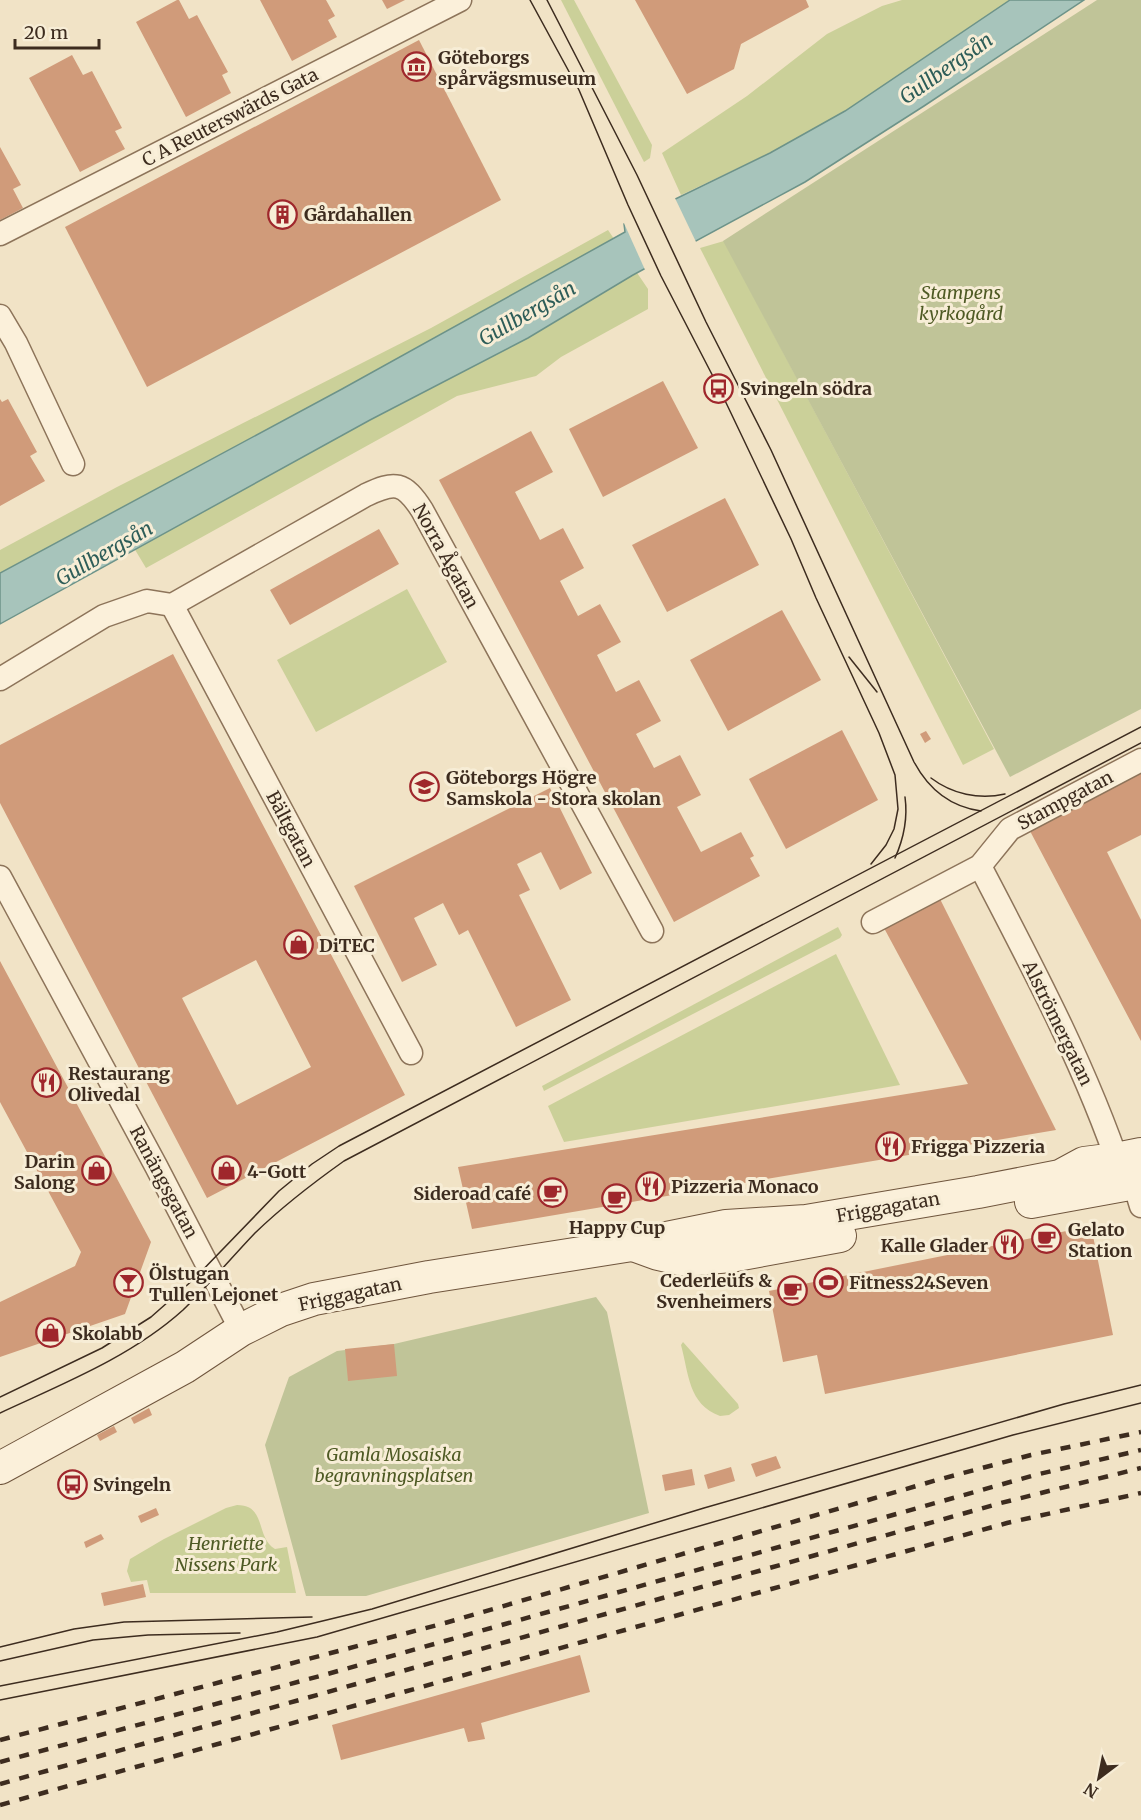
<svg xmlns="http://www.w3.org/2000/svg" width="1141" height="1820" viewBox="0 0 1141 1820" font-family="Merriweather,serif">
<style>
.green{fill:#cbd099}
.cemetery{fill:#c0c498}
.water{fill:#a7c4bb;stroke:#6d9389;stroke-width:1.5}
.pier{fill:#f1e3c6}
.building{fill:#d09b7a;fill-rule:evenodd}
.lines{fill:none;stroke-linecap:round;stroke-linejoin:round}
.minor-casing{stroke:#8d745a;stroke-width:25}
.secondary-casing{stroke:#6f553d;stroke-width:34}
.minor{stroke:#fbf0da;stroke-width:22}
.secondary{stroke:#fbf0da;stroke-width:32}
.tram{stroke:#3d2c1f;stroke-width:1.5}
.rail{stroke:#3d2c1f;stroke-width:4.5;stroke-dasharray:10 10;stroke-linecap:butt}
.labels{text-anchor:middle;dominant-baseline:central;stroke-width:6;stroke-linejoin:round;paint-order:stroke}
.poi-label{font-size:18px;font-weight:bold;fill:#3d2c1f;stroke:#f7edd6;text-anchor:start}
.street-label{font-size:18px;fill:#3d2c1f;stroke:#f7edd6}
.park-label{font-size:18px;font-style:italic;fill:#4e5a24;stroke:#f7edd6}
.water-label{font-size:20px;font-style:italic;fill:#2d5d58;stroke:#f7edd6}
</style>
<rect width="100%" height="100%" fill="#f1e3c6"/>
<g class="green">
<polygon points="561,0 574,0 652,145 650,158 644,162"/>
<polygon points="902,0 1010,0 845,111 770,153 681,195 662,153 747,96 827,34 882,6"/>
<polygon points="608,230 648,289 648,309 561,357 536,376 457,396 146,568 113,513 0,573 0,550 117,487 431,328"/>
<polygon points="724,241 994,749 963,765 700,248"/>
<polygon points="407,589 447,662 316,732 277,660"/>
<polygon points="838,927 842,935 840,938 544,1091 542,1086"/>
<polygon points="836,954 900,1085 564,1142 548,1106"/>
<path d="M683,1342L738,1404L739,1408L729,1415L720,1416C688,1404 689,1374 681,1345Z"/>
<path d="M237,1505C267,1505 255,1537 275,1549L287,1547L296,1593H150L147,1580L131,1582L127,1571L130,1559L164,1539L226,1508Z"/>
</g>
<g class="cemetery">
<polygon points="1097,0 1141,0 1141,709 1010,777 723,241"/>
<polygon points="596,1297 607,1312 649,1513 366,1596 306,1596 265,1445 289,1377 337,1351 394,1344"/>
</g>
<polygon class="water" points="1010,0 1084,0 924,106 805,182 633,275 528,338 370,420 0,624 0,573 342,389 625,232 624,224 770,153 845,111"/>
<polygon class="pier" points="674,196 697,244 646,272 623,221"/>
<g class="building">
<polygon points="177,0 179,0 189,19 197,15 228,72 222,75 231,93 186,117 136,22"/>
<polygon points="260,0 326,0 335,16 328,20 337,37 292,61"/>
<polygon points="382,0 405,0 387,9"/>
<polygon points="635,0 806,0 809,7 741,44 734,69 687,94"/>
<polygon points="419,40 501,200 147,387 65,227"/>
<polygon points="72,55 83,75 92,71 122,128 115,131 125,149 80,172 29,78"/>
<polygon points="0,147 21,185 13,189 23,208 0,220"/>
<polygon points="663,381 698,448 603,497 569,429"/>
<polygon points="0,399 2,402 8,399 37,452 30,456 45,481 0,506"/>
<polygon points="531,431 553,472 515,492 540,540 563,528 584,568 560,581 578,616 600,604 621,642 597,655 616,692 639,680 661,721 636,734 654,768 680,755 701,795 677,807 701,852 741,832 754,856 750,858 760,876 674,922 439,480"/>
<polygon points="725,498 759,565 667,612 632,545"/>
<polygon points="379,529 399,564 290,625 270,590"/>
<polygon points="782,610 821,680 728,731 690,660"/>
<path d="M173,654L405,1095L207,1198L0,803V745ZM256,960L311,1067L237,1105L182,998Z"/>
<polygon points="842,730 878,800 786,849 749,779"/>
<polygon points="926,731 931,739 925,743 920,734"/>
<polygon points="1141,773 1141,835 1107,852 1141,920 1141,1041 1030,831"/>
<polygon points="550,788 592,873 560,890 541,852 517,864 530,890 519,895 571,1000 516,1027 468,930 459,935 443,903 414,918 437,965 402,982 354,886"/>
<polygon points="939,897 1056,1130 472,1229 458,1167 968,1084 884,928"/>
<polygon points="0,961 151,1242 125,1314 0,1357 0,1302 75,1266 81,1252 0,1102"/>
<polygon points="1091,1226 1113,1335 825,1394 817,1355 783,1362 769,1291"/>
<polygon points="394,1344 397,1376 348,1381 345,1349"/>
<polygon points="149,1408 152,1415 134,1424 131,1418"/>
<polygon points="114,1426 117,1432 100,1441 97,1435"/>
<polygon points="776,1456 781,1468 756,1477 751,1464"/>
<polygon points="731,1467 735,1481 708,1489 704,1475"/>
<polygon points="692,1469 695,1485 665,1491 662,1475"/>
<polygon points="156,1508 159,1515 141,1523 138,1516"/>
<polygon points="101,1534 104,1539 86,1548 84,1542"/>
<polygon points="143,1584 146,1597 104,1606 101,1593"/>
<polygon points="580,1655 590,1692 481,1723 485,1739 468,1742 464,1728 341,1760 332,1725"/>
</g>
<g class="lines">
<defs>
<g id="minor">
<polyline points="0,234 460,0"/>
<polyline points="0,316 16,343 73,464"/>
<polyline points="172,605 411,1053"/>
<path d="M0,679L104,616L147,601L172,605L366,495C395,481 404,482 422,510L652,931"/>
<path d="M980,866C1032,966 1085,1065 1121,1172"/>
<polyline points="0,877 156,1166 241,1330"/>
<polyline points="873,922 980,866 1010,829 1141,760"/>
<polyline points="1134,1183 1141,1206"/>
</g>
<g id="secondary">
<polyline points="1031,1202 1141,1182"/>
<polyline points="636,1246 658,1254 685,1260 731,1256 840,1236"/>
<polyline points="0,1468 185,1367 241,1330 281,1310 314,1299 429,1277 632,1245 726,1226 806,1221 978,1192 1060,1176 1084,1163 1116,1159 1141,1154"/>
</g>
</defs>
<use href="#minor" class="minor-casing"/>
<use href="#secondary" class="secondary-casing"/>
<use href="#minor" class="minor"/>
<use href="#secondary" class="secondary"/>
<g class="tram">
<polyline points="530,0 579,90 628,205 661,276 719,388 791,539 816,598 879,733 895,775 898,809 894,829 886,845 871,864"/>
<path d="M547,0L637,175L706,322L771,450L914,762C928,788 950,807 981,811"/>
<polyline points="849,657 877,692"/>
<path d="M931,778C952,794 979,800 1005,794"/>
<path d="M895,858C904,838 908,819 905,797"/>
<polyline points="0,1397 102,1348 151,1317 194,1279 279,1191 312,1164 339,1146 1141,727"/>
<path d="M0,1413C62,1384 131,1357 183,1310C208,1286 231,1258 255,1233C283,1206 313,1183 344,1161L1141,743"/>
<polyline points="0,1647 74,1629 124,1622 312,1617"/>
<polyline points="0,1661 93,1640 148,1635 240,1633"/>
<polyline points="0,1686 277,1632 372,1609 704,1508 1064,1404 1141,1385"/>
<polyline points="0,1700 317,1637 1013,1435 1141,1403"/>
</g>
<g class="rail">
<polyline points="0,1740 445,1623 937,1480 1031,1455 1141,1432"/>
<polyline points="0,1762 331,1673 1035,1475 1141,1450"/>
<polyline points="0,1784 1001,1503 1141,1468"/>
<polyline points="0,1805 1007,1523 1141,1493"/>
</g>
</g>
<defs>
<symbol id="museum-ring" viewBox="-11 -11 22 22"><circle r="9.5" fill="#f7edd6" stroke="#9f272c" stroke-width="1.5"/><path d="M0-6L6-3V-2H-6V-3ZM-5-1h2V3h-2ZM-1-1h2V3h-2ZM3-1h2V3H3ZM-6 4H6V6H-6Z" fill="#9f272c"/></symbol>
<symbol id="building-ring" viewBox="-11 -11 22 22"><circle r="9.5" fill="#f7edd6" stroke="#9f272c" stroke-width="1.5"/><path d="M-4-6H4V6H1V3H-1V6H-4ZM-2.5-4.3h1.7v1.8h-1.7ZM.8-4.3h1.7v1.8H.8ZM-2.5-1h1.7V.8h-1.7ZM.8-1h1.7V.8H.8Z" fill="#9f272c"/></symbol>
<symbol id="bus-ring" viewBox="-11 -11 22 22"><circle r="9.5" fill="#f7edd6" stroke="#9f272c" stroke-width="1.5"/><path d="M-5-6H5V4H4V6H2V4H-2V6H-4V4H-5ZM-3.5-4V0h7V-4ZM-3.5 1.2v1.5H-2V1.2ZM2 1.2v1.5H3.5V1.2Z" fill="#9f272c"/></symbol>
<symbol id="school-ring" viewBox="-11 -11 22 22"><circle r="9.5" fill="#f7edd6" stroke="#9f272c" stroke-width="1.5"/><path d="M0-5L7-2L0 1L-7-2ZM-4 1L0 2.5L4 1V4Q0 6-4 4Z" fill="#9f272c"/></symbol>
<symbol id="shop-ring" viewBox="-11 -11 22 22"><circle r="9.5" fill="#f7edd6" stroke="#9f272c" stroke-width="1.5"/><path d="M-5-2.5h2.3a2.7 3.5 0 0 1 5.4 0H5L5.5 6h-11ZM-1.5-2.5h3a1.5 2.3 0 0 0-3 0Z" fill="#9f272c"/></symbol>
<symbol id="restaurant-ring" viewBox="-11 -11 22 22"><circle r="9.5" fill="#f7edd6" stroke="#9f272c" stroke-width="1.5"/><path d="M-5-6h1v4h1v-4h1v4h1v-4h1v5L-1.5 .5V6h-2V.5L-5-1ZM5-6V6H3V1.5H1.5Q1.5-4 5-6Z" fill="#9f272c"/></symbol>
<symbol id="cafe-ring" viewBox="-11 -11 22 22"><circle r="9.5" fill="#f7edd6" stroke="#9f272c" stroke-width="1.5"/><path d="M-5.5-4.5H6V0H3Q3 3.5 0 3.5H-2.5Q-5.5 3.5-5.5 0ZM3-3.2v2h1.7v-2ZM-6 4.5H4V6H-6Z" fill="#9f272c"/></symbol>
<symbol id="stadium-ring" viewBox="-11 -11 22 22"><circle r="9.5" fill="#f7edd6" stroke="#9f272c" stroke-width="1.5"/><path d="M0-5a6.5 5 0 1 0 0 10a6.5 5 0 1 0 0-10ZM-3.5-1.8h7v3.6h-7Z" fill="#9f272c"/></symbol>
<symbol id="bar-ring" viewBox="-11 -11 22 22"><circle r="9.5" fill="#f7edd6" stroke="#9f272c" stroke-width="1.5"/><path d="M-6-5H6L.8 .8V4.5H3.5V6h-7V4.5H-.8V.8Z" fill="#9f272c"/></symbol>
</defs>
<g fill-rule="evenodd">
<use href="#museum-ring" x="400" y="50" width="33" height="33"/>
<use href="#building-ring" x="266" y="198" width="33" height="33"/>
<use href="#bus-ring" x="702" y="372" width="33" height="33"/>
<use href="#school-ring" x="408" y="770" width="33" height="33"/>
<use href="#shop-ring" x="282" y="928" width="33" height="33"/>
<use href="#restaurant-ring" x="30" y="1066" width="33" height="33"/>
<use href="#restaurant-ring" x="874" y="1130" width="33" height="33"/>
<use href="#shop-ring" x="80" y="1154" width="33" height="33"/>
<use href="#shop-ring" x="210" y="1154" width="33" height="33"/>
<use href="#restaurant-ring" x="634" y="1170" width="33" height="33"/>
<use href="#cafe-ring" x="536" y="1176" width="33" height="33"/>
<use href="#cafe-ring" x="600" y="1182" width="33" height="33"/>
<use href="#cafe-ring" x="1030" y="1222" width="33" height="33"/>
<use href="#restaurant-ring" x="992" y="1228" width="33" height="33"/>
<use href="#stadium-ring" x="812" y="1266" width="33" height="33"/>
<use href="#bar-ring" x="112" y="1266" width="33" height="33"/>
<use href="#cafe-ring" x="776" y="1274" width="33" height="33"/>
<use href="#shop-ring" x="34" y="1316" width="33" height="33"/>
<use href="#bus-ring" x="56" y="1468" width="33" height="33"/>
</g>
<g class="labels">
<g class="poi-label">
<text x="438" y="57">Göteborgs<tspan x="438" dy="21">spårvägsmuseum</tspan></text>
<text x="304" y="214">Gårdahallen</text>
<text x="740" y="388">Svingeln södra</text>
<text x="446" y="777">Göteborgs Högre<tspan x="446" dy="21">Samskola - Stora skolan</tspan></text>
<text x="319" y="945">DiTEC</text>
<text x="68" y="1073">Restaurang<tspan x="68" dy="21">Olivedal</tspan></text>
<text x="911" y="1146">Frigga Pizzeria</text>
<text x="75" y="1161" text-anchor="end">Darin<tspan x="75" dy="21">Salong</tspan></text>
<text x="247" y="1171">4-Gott</text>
<text x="671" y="1186">Pizzeria Monaco</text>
<text x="531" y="1193" text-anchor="end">Sideroad café</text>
<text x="617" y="1227" text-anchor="middle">Happy Cup</text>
<text x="1068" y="1229">Gelato<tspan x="1068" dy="21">Station</tspan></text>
<text x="988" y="1245" text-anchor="end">Kalle Glader</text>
<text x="149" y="1273">Ölstugan<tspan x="149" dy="21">Tullen Lejonet</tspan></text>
<text x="772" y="1280" text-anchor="end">Cederleüfs &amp;<tspan x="772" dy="21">Svenheimers</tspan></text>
<text x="849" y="1282">Fitness24Seven</text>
<text x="72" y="1333">Skolabb</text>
<text x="93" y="1484">Svingeln</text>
</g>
<g class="street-label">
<text transform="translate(230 117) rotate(-27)">C A Reuterswärds Gata</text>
<text transform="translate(446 556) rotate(61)">Norra Ågatan</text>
<text transform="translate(1065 800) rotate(-28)">Stampgatan</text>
<text transform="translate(291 829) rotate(62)">Bältgatan</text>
<text transform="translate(1058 1023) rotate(64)">Alströmergatan</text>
<text transform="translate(164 1182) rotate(62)">Ranängsgatan</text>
<text transform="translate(888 1207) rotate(-10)">Friggagatan</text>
<text transform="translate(350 1294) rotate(-12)">Friggagatan</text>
</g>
<g class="park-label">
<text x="961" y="292">Stampens<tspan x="961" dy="21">kyrkogård</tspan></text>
<text x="394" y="1454">Gamla Mosaiska<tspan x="394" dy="21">begravningsplatsen</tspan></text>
<text x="226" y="1543">Henriette<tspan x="226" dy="21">Nissens Park</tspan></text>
</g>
<g class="water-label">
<text transform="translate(946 68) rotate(-35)">Gullbergsån</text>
<text transform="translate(527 313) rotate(-30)">Gullbergsån</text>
<text transform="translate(104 553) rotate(-30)">Gullbergsån</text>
</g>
</g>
<g transform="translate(1099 1778) rotate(212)" stroke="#f7edd6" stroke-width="4.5" paint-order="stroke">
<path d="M0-4.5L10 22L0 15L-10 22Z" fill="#3d2c1f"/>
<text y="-9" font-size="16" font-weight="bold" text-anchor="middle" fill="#3d2c1f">N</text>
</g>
<path d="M15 39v9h84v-9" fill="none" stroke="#3d2c1f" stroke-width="3"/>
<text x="24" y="39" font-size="18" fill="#3d2c1f" stroke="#f7edd6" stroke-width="4.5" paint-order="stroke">20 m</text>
</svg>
